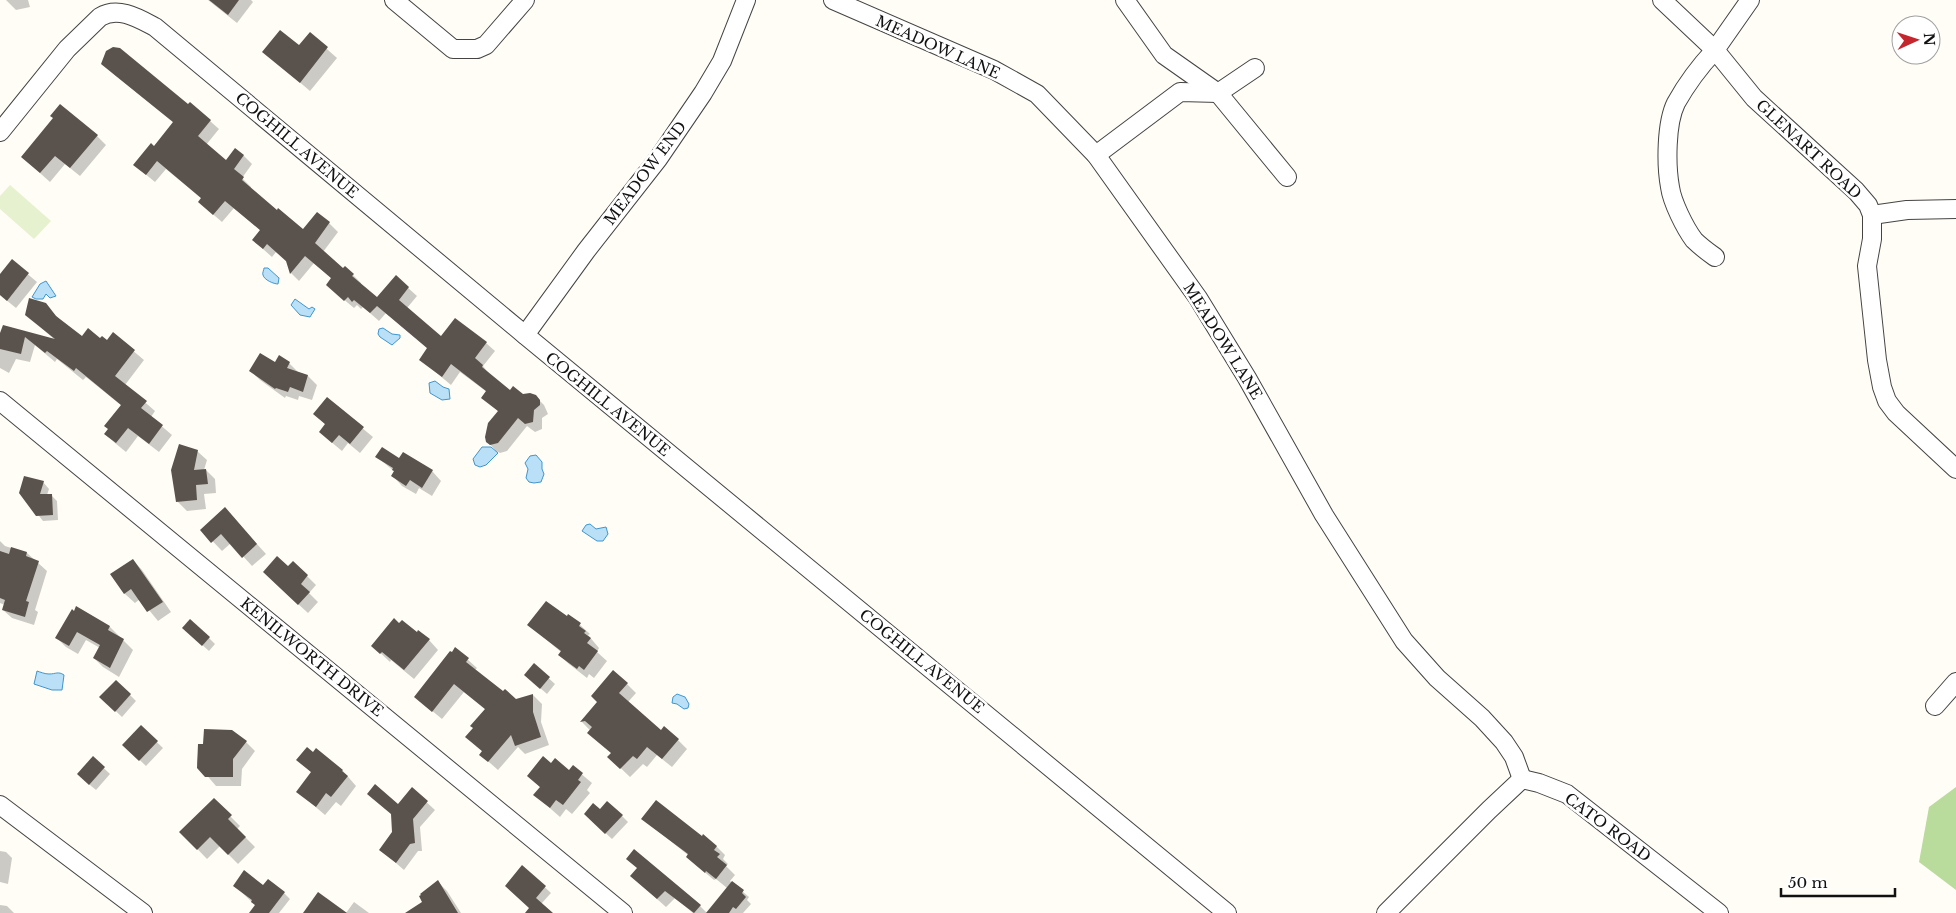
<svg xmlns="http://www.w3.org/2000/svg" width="1956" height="913" viewBox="0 0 1956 913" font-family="'Libre Baskerville',serif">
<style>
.forest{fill:#b9dc9c}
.pitch{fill:#e6f2cf}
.water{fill:#b9e0f7;stroke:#3f96cf}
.shadow{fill:#0003}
.building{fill:#5a524d}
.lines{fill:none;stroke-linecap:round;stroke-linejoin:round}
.minor-casing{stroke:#444;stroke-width:20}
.minor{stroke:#fff;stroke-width:18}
.labels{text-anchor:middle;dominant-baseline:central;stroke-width:5;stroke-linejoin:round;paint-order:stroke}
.street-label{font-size:15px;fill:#111;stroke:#fff}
</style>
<rect width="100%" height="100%" fill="#fffdf5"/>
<polygon class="forest" points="1956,787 1956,890 1919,862 1929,807"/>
<polygon class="pitch" points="10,185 51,221 34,239 0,209 0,196"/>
<g class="water">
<path d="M264,268H268L279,278L278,284C274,284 264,280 263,275C262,273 264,270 264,268Z"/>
<polygon points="46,281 56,296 50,298 46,294 43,299 36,299 32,297 40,284"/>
<polygon points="295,299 309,309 312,307 315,309 310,317 300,315 291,305"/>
<polygon points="383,328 392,334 400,335 400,338 392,345 380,337 378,334 379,329"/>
<polygon points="435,381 443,387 449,389 450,399 442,400 430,393 429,383"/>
<polygon points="482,447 491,447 498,453 486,465 480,467 475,465 473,459"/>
<polygon points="536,455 542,462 542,469 544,474 541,482 534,483 529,482 526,478 528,469 525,463 530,456"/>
<polygon points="590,524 596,529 606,527 608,534 603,541 597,541 582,531 586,525"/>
<path d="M37,671C40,672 45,674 49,674C56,674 58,671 64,675L62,690H52L34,684Z"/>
<polygon points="677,694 685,697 689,704 688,708 684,709 677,704 672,703 673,697"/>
</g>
<g class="shadow">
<polygon points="6,0 28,0 30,7 16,10"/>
<polygon points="208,0 251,0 253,2 237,23"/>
<polygon points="310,34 337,58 310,91 264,52 300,47"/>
<polygon points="111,72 189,105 210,121 219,129 206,145 226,162 235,149 244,156 252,164 242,178 251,187 250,189 303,231 317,213 329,223 338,232 323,252 343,270 353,275 361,283 360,285 377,299 396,277 417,296 407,308 441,338 486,343 495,351 483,366 490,375 510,391 523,396 535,396 544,405 548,414 542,418 542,429 535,432 527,426 507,451 500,453 496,451 488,442 499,412 482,397 487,392 460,372 451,385 420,359 428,349 386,313 379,321 363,307 361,309 357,305 354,308 336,293 332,279 314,263 299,281 291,273 288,263 276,252 272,257 253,240 261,231 234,208 222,222 208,210 202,199 166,169 155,182 144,173 154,148 174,123"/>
<polygon points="97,136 106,145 80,176 65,164 50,182 22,157"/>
<polygon points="12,261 37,282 16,308 0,295 0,276"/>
<polygon points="45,304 61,321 82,337 107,342 113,334 144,360 125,385 155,411 151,417 172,435 159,452 138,436 126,452 115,443 105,434 122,406 86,377 83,380 57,359 55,362 35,345 30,362 16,359 9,373 0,368 0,337 3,326 56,341 26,314"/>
<polygon points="289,363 299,373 308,376 317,385 312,400 299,396 298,400 286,396 285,398 260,380 250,370 275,364"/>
<polygon points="327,399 373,437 360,453 348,443 342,451 330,441 326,425 315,414"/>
<polygon points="197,451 207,460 204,470 206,470 215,479 216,493 204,494 206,509 187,511 177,501"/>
<polygon points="377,457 400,459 432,471 441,481 432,496 419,488 416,494 402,486 393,476 395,472"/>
<polygon points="43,482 49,489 47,495 51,495 57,501 58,520 43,521 21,493"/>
<polygon points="225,509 266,554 252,566 231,543 222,551 202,530"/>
<polygon points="0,541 5,546 27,553 47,571 35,610 38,612 34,625 12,618 3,610 5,605 0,603"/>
<polygon points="133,560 142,570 171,612 158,621 140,599 135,603 125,594 112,575"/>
<polygon points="288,568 307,576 316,585 309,593 318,602 308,613 274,582"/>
<polygon points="77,608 110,627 133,650 119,677 103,667 94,658 100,648 86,640 78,654 66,647 57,638"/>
<polygon points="569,615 590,634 588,635 599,648 597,652 607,661 594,678 589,674 587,678 569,664 559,655 561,652 529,625 567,618"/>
<polygon points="400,625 429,640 438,650 414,679 391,660 390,662 373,646"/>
<polygon points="190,634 209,638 215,644 209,651"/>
<polygon points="456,649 477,668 475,670 503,693 516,700 533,695 542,704 541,722 549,745 525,754 518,747 498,770 481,755 483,752 476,746 486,710 464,692 442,719 425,705"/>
<polygon points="534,665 555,684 547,694 532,681"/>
<polygon points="116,681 136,701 122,717 101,697"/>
<polygon points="627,684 636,693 628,702 661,732 678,740 687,749 672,767 657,755 647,767 643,764 630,777 609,757 612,753 582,722 599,702"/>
<polygon points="141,727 163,748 146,766 124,745"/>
<polygon points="246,742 255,751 242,769 241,786 216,786 197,764 199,746"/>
<polygon points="316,750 343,771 356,786 341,806 336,802 325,815 298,792 312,773 298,760 314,754"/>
<polygon points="93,758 110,774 96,790 84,780"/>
<polygon points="551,765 569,772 573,767 592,783 587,790 590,793 572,814 566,809 560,817 535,795 541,788 528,776"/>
<polygon points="412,789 435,810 420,827 422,851 418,851 404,870 381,850 394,832 392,815"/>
<polygon points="214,800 240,826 237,829 255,847 238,864 220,846 207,859 181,832"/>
<polygon points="600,811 622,816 628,822 612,839 585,814"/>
<polygon points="643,819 702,838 704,836 717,847 725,855 723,859 728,864 726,866 735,875 730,881 749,897 747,900 751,904 743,913 713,913 727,888 716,879 714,880 696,865 688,855"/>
<polygon points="0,851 6,852 12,858 8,884 0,882"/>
<polygon points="523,867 551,893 541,904 551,913 535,913"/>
<polygon points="631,876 700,906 707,913 693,913 675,898 666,907"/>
<polygon points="438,882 447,891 461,913 411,913 424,902"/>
<polygon points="235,886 264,887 284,893 290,899 279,913 251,913 256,906"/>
<polygon points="354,902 369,913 346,913"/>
<polygon points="0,905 7,906 14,913 0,913"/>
</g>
<g class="building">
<polygon points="209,0 239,0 228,15"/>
<polygon points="280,30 299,45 310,32 328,47 300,83 262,52"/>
<polygon points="113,47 120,48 188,104 190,102 211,120 198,136 226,160 235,148 244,155 234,169 244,177 242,180 277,210 278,208 303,229 317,212 330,222 315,243 343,268 345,266 354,274 352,276 377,297 396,275 409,287 399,300 441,336 455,318 487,342 475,358 483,365 482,367 510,390 513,386 523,394 530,393 536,395 540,400 540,405 534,410 533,422 525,424 518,418 498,443 490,445 486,442 485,437 488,423 498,411 481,398 486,391 451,364 442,377 419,360 427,348 377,306 370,313 354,300 352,302 348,297 344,301 326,285 331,278 305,256 290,274 286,261 267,244 263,249 252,240 260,230 225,201 213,215 198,202 201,198 157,161 146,175 133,165 151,143 154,146 173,122 101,64 106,51"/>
<polygon points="60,104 98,135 70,168 55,156 40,173 21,157 53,118 50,116"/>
<polygon points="12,259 29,273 7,301 0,295 0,274"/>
<polygon points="29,298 46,303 56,316 82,336 88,328 100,338 102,336 107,340 113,332 135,350 115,376 147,401 141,408 163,425 149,444 128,428 116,443 104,434 108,429 104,426 121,405 76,368 74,371 47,351 45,353 25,337 21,354 0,349 0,333 3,325 55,339 25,315"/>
<polygon points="260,353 275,362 279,355 290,362 287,368 308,375 303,392 290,387 288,392 276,388 275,389 249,371"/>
<polygon points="327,397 364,427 350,444 339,435 332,443 319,432 325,424 313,414"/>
<polygon points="179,444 198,450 194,470 206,469 208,484 196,485 197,500 176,502 171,470"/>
<polygon points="382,447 399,458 403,452 433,470 422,488 410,480 406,486 391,476 394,471 392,470 393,468 375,457"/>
<polygon points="24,476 44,481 40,494 52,494 53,515 36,516 19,493"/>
<polygon points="225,507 257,544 242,558 221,534 211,543 200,530"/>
<polygon points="11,547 27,552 26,556 39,561 26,601 29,602 25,617 2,610 5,600 0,598 0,551 9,554"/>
<polygon points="277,556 288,566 293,561 308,575 301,584 310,592 298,605 263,572"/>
<polygon points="133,559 163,602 147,612 131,589 124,594 110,574"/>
<polygon points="546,601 567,616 568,614 581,623 579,626 586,631 584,633 591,638 587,643 598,651 584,670 579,666 577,669 558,655 561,651 527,625"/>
<polygon points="76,606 110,626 108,630 124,639 110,668 93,658 100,645 77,632 69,646 55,638 72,609 74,611"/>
<polygon points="394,618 399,623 402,620 417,632 418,630 430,639 404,670 382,652 380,654 371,646"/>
<polygon points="190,619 210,637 202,646 182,628"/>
<polygon points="455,647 469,658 466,662 503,691 505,689 516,699 533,694 533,712 541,737 515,746 511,735 488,762 479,755 482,751 465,737 473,728 470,726 485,709 454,684 432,712 414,697 450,651 452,652"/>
<polygon points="534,663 550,677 540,689 524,675"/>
<polygon points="613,670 628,683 619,693 661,730 664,726 679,739 662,759 647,747 637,759 633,756 620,769 607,757 611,753 587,733 592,727 585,721 580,722 597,702 591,696"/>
<polygon points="116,680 131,694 115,712 99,697"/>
<polygon points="141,725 158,741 139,761 122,745"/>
<polygon points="204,729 232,730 247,741 233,759 233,777 205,777 197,768 198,744 203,744"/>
<polygon points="307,747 313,752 316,748 343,770 342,771 348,776 331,797 326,793 316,807 296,792 311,772 296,760"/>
<polygon points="93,756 105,767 89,785 77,774"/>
<polygon points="543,756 551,763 555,758 569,770 573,765 583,773 578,780 581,782 563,805 556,800 550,808 533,795 540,787 527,776"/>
<polygon points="375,784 398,804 412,787 428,801 413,819 415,843 410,844 396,863 379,850 392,832 391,814 367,794"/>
<polygon points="214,798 232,815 228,819 246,837 228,855 210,837 197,850 179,832"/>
<polygon points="656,800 702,836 703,834 717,846 714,850 720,854 717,857 727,865 716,879 706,871 705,873 686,857 688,854 641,819"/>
<polygon points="607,801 623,815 605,834 584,814 593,803 600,809"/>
<polygon points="634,849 701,905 694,913 665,891 657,899 630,876 637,868 626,859"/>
<polygon points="522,865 546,886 536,898 553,913 525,913 529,908 505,886"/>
<polygon points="244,870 263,885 268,879 285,892 269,913 249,913 255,905 251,902 252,900 233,886"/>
<polygon points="438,880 458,913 405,913 422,902 419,896 421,895 420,894"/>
<polygon points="732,881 744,890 742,893 746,897 736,909 733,907 729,913 706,913"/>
<polygon points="318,892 347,913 303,913"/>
</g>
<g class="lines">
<defs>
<g id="minor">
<polyline points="394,0 453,49 477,49 486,45 525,0"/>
<polyline points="833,0 994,70 1037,94 1096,155 1198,298 1247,378 1324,515 1404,641 1437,678 1482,718 1504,742 1514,757 1522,779"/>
<polyline points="1125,0 1164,55 1218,93 1287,177"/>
<path d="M1662,0L1715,50C1701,65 1686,85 1676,103C1666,123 1666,165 1670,187C1672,202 1685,228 1694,240C1700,246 1708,252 1715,257"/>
<polyline points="1750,0 1715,50 1754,98 1856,191 1868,205 1872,215 1872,239 1867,266 1877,360 1882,387 1887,401 1896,413 1956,469"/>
<path d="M0,132L67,49L100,17C118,6 138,18 155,27L525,335L1227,913"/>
<polyline points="1096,155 1180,92 1218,93 1255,68"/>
<polyline points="1872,215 1907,210 1956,209"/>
<polyline points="525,335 586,251 658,159 703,93 722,61 746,0"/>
<polyline points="0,401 623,913"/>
<polyline points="1935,706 1956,682"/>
<polyline points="0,805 143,913"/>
<polyline points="1386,913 1489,810 1522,779 1539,783 1567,794 1719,913"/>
</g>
</defs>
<use href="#minor" class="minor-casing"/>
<use href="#minor" class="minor"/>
</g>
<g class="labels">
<g class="street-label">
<text transform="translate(938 47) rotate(24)">MEADOW LANE</text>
<text transform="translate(297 145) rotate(40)">COGHILL AVENUE</text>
<text transform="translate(1809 149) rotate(43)">GLENART ROAD</text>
<text transform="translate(645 173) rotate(-53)">MEADOW END</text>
<text transform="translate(1223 341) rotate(58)">MEADOW LANE</text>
<text transform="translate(608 404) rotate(39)">COGHILL AVENUE</text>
<text transform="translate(312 657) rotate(39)">KENILWORTH DRIVE</text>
<text transform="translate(922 661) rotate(39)">COGHILL AVENUE</text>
<text transform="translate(1608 827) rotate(37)">CATO ROAD</text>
</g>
</g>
<g transform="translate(1916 40) rotate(87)"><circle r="24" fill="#ffffff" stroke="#a0a0a0"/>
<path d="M0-4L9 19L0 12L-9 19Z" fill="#c4262e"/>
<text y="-8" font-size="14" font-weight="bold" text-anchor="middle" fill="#111111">N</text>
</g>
<path d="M1781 888v8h114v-8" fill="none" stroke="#111111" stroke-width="2.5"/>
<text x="1788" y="888" font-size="15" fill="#111111" stroke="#ffffff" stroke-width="4" paint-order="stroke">50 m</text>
</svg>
